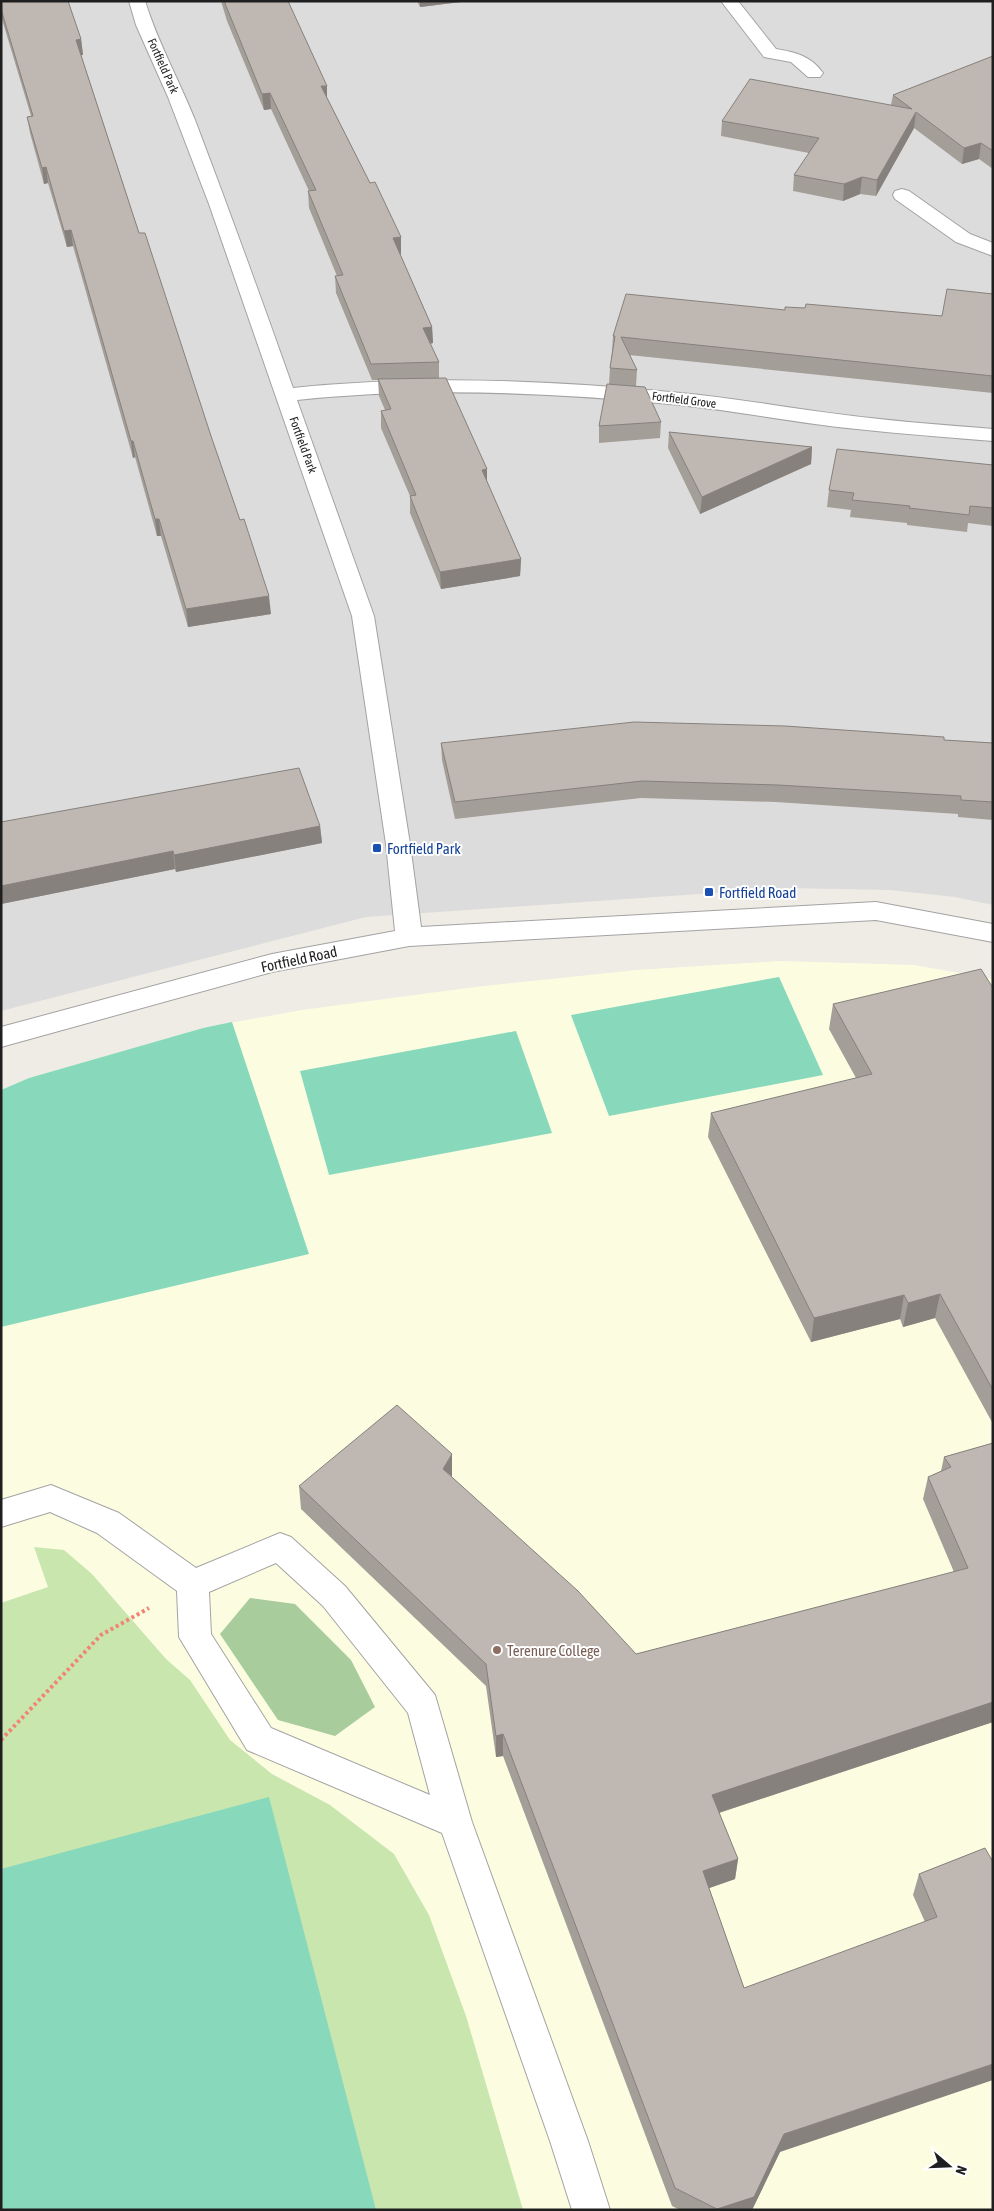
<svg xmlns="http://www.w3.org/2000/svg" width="994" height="2211" viewBox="0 0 994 2211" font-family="'Asap Condensed',sans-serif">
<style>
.residential{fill:#dddcdc}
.education{fill:#fcfde0}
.grass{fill:#c8e6ae}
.forest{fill:#a9cc9c}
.pitch{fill:#88d9bc}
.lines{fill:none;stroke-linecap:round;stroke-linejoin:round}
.minor-casing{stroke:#a3a3a3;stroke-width:2}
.path{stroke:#f18474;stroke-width:4;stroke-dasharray:3 3;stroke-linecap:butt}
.minor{fill:#fff;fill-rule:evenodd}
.wall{fill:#a49e99}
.shaded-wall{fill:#86817d}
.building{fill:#bfb8b2;stroke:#86817d}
.transit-dot{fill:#1a4fb4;stroke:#fff;stroke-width:2}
.education-dot{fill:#8d6e63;stroke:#fff;stroke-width:2}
.labels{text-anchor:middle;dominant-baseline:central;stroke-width:4;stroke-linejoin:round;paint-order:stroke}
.far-street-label{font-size:12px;fill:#1f1f1f;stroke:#fff}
.transit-label{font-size:15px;fill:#164399;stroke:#fff;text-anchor:start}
.street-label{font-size:15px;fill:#1f1f1f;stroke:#fff}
.education-label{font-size:15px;fill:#785e54;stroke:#fff;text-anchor:start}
</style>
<rect width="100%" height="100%" fill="#efece5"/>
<polygon class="residential" points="1,1 993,1 993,905 955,897 890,890 786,888 366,917 1,1011"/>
<polygon class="education" points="780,961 914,965 993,979 993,2210 1,2210 1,1090 29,1078 203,1028 302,1010 475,987 637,970"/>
<polygon class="grass" points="34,1547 64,1550 92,1574 166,1659 190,1680 230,1740 272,1774 330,1805 394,1854 429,1915 466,2016 523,2210 1,2210 1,1603 48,1587"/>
<polygon class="forest" points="250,1598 295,1604 351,1660 375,1707 335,1736 278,1720 220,1634"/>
<g class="pitch">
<polygon points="779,977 823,1075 609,1116 571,1015"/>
<polygon points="232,1022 309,1254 1,1327 1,1090 29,1078 203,1028"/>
<polygon points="516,1031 552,1133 329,1175 300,1071"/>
<polygon points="269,1797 376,2210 1,2210 1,1869"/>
</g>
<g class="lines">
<defs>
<g id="minor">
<path d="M129,1H145C158,43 179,80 195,120C229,209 261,298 293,388C419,375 544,380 670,392C731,397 792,409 853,416C900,422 946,425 993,429V441C948,437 902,434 857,429C795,423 733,410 670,404C546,392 421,387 297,400L374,616L410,844L421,927L876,902L993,924V942L876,920L409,946L272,972L1,1047V1027L272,954L395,931L386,844L352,616L209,204L168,97L136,25Z"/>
<path d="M721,1H738L776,49C795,52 811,56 823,73L820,77H808L791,62L764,57Z"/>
<polygon points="902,189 909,191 970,234 993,243 993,256 956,242 895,199 893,195 895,191"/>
<path d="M51,1485L119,1513L196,1568L280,1533L291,1537L345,1586L435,1695L472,1822L588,2141L610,2210H572L550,2141L442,1833L247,1750L179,1637L177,1591L97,1533L50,1512L1,1527V1500ZM276,1563L323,1606L408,1713L430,1795L271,1728L211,1634L209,1592Z"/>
</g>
</defs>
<use href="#minor" class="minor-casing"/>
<polyline class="path" points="1,1740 101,1635 149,1608"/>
<use href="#minor" class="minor"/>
</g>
<g class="wall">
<polygon points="1,1 81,39 83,55 81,55 139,233 211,436 271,614 188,627 161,536 157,536 135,457 133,458 73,246 67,247 48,183 44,184 30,133 27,117 31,116 1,16"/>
<polygon points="221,1 288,1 327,98 370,183 401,237 401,254 400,254 432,327 433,343 430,344 439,362 439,378 487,469 487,482 521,559 520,576 441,589 410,513 410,496 381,428 381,411 385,410 379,396 378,380 372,380 336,293 335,276 337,276 309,208 308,191 309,191 271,109 264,110 227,21"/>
<polygon points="417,1 469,1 420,7"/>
<polygon points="993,56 993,169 979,159 962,164 914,128 876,196 860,194 843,201 793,191 794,175 809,153 721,136 722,121 891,105 893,95"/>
<polygon points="993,294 993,393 629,355 637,370 636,386 661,422 660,438 599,443 599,426 609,384 610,368 612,352 613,336 785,310 805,308 942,316"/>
<polygon points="669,432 812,447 811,464 700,514 668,448"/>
<polygon points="993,465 993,526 968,523 967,532 907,525 907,523 850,517 851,510 827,507 829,490"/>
<polygon points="944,740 993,743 993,820 958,817 958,814 776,802 641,798 455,819 442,760 441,743"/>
<polygon points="1,822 320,826 322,843 176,872 175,869 1,904"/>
<polygon points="993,988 993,1424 935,1318 903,1327 900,1319 811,1342 708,1137 711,1113 856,1078 829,1029 833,1004"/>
<polygon points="993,1443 993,1722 719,1813 738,1859 735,1879 709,1888 744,1988 925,1922 913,1895 919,1874 985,1848 780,2152 752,2210 680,2210 672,2206 503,1756 496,1757 486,1686 301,1509 299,1486 452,1477 636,1654 954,1572 923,1499 928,1477 941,1471 944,1457"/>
</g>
<g class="shaded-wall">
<polygon points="420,1 469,1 420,7"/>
<polygon points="81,39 83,55 78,55 76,40"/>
<polygon points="321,86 327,86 327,101"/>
<polygon points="270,93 271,109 264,110 262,94"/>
<polygon points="916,112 914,128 876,196 877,180"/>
<polygon points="981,143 979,159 962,164 964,148"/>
<polygon points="46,167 48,183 44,184 42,168"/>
<polygon points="862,177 860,194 843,201 844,184"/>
<polygon points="71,230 73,246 67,247 64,231"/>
<polygon points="401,237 401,254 394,255 393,238"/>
<polygon points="432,327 433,343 424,345 423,328"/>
<polygon points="131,441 133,441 135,457 133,458"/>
<polygon points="812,447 811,464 700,514 702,497"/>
<polygon points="487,469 487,486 482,470"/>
<polygon points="155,519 159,519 161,536 157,536"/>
<polygon points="521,559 520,576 441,589 440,572"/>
<polygon points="269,596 271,614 188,627 186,609"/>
<polygon points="320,826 322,843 176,872 174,855"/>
<polygon points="173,851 175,869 1,904 1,886"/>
<polygon points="940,1294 935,1318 903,1327 908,1303"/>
<polygon points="904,1295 900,1319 811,1342 814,1318"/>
<polygon points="452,1454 452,1477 443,1469"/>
<polygon points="993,1702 993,1722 709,1816 712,1795"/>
<polygon points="503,1734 503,1756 496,1757 496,1736"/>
<polygon points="738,1859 735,1879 701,1891 703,1871"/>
<polygon points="993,2064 993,2080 780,2152 752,2210 717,2210 784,2134"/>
</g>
<g class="building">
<polygon points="1,1 68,1 81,39 76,40 139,233 145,233 211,436 240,520 244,519 269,596 186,609 159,519 155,519 133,441 131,441 71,230 64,231 46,167 42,168 27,117 33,116 1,9"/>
<polygon points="224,1 288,1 327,86 321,86 370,183 375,182 401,237 393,238 432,327 423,328 439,362 371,364 335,276 343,275 308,191 316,190 270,93 262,94"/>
<polygon points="993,56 993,151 981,143 964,148 916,112 877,180 862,177 844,184 794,175 819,138 722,121 750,79 912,109 893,95"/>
<polygon points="947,289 993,294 993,376 621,337 637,370 610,368 615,336 613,336 626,294 785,310 785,307 805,308 806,304 942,316"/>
<polygon points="446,378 487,469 482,470 521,559 440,572 410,496 416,495 381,411 391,409 378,379"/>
<polygon points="607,384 645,387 661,422 599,426"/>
<polygon points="669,432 812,447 702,497"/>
<polygon points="837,449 993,465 993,508 970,506 969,515 909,508 910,506 852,500 854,493 829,490"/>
<polygon points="634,722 785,726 944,737 944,740 993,743 993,802 961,800 961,796 778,785 642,781 455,802 441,743"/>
<polygon points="299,768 320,826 174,855 173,851 1,886 1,822"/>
<polygon points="981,969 993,988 993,1390 940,1294 908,1303 904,1295 814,1318 711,1113 872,1074 833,1004"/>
<polygon points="397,1405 452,1454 443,1469 578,1591 636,1654 968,1568 928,1477 951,1467 944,1457 993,1443 993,1702 712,1795 738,1859 703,1871 744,1988 937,1917 919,1874 985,1848 993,1862 993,2064 784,2134 754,2197 717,2209 675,2188 503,1734 496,1736 486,1664 299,1486"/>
</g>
<g class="transit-dot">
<rect x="372" y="843" width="10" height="10" rx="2.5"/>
<rect x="704" y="887" width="10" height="10" rx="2.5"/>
</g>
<circle class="education-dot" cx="497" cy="1650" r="5"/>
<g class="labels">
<g class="far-street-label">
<text transform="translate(163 66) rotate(66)">Fortfield Park</text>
<text transform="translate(684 400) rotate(7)">Fortfield Grove</text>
<text transform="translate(303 445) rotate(70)">Fortfield Park</text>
</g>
<g class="transit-label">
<text x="387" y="848">Fortfield Park</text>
<text x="719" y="892">Fortfield Road</text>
</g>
<g class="street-label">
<text transform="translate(299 959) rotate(-12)">Fortfield Road</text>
</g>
<g class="education-label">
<text x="507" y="1650">Terenure College</text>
</g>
</g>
<rect width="994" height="2211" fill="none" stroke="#1f1f1f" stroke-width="5"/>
<g transform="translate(949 2166) rotate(109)" stroke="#ffffff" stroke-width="4" paint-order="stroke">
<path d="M0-4L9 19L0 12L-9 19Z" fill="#1f1f1f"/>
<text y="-8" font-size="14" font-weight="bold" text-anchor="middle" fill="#1f1f1f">N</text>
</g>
</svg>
